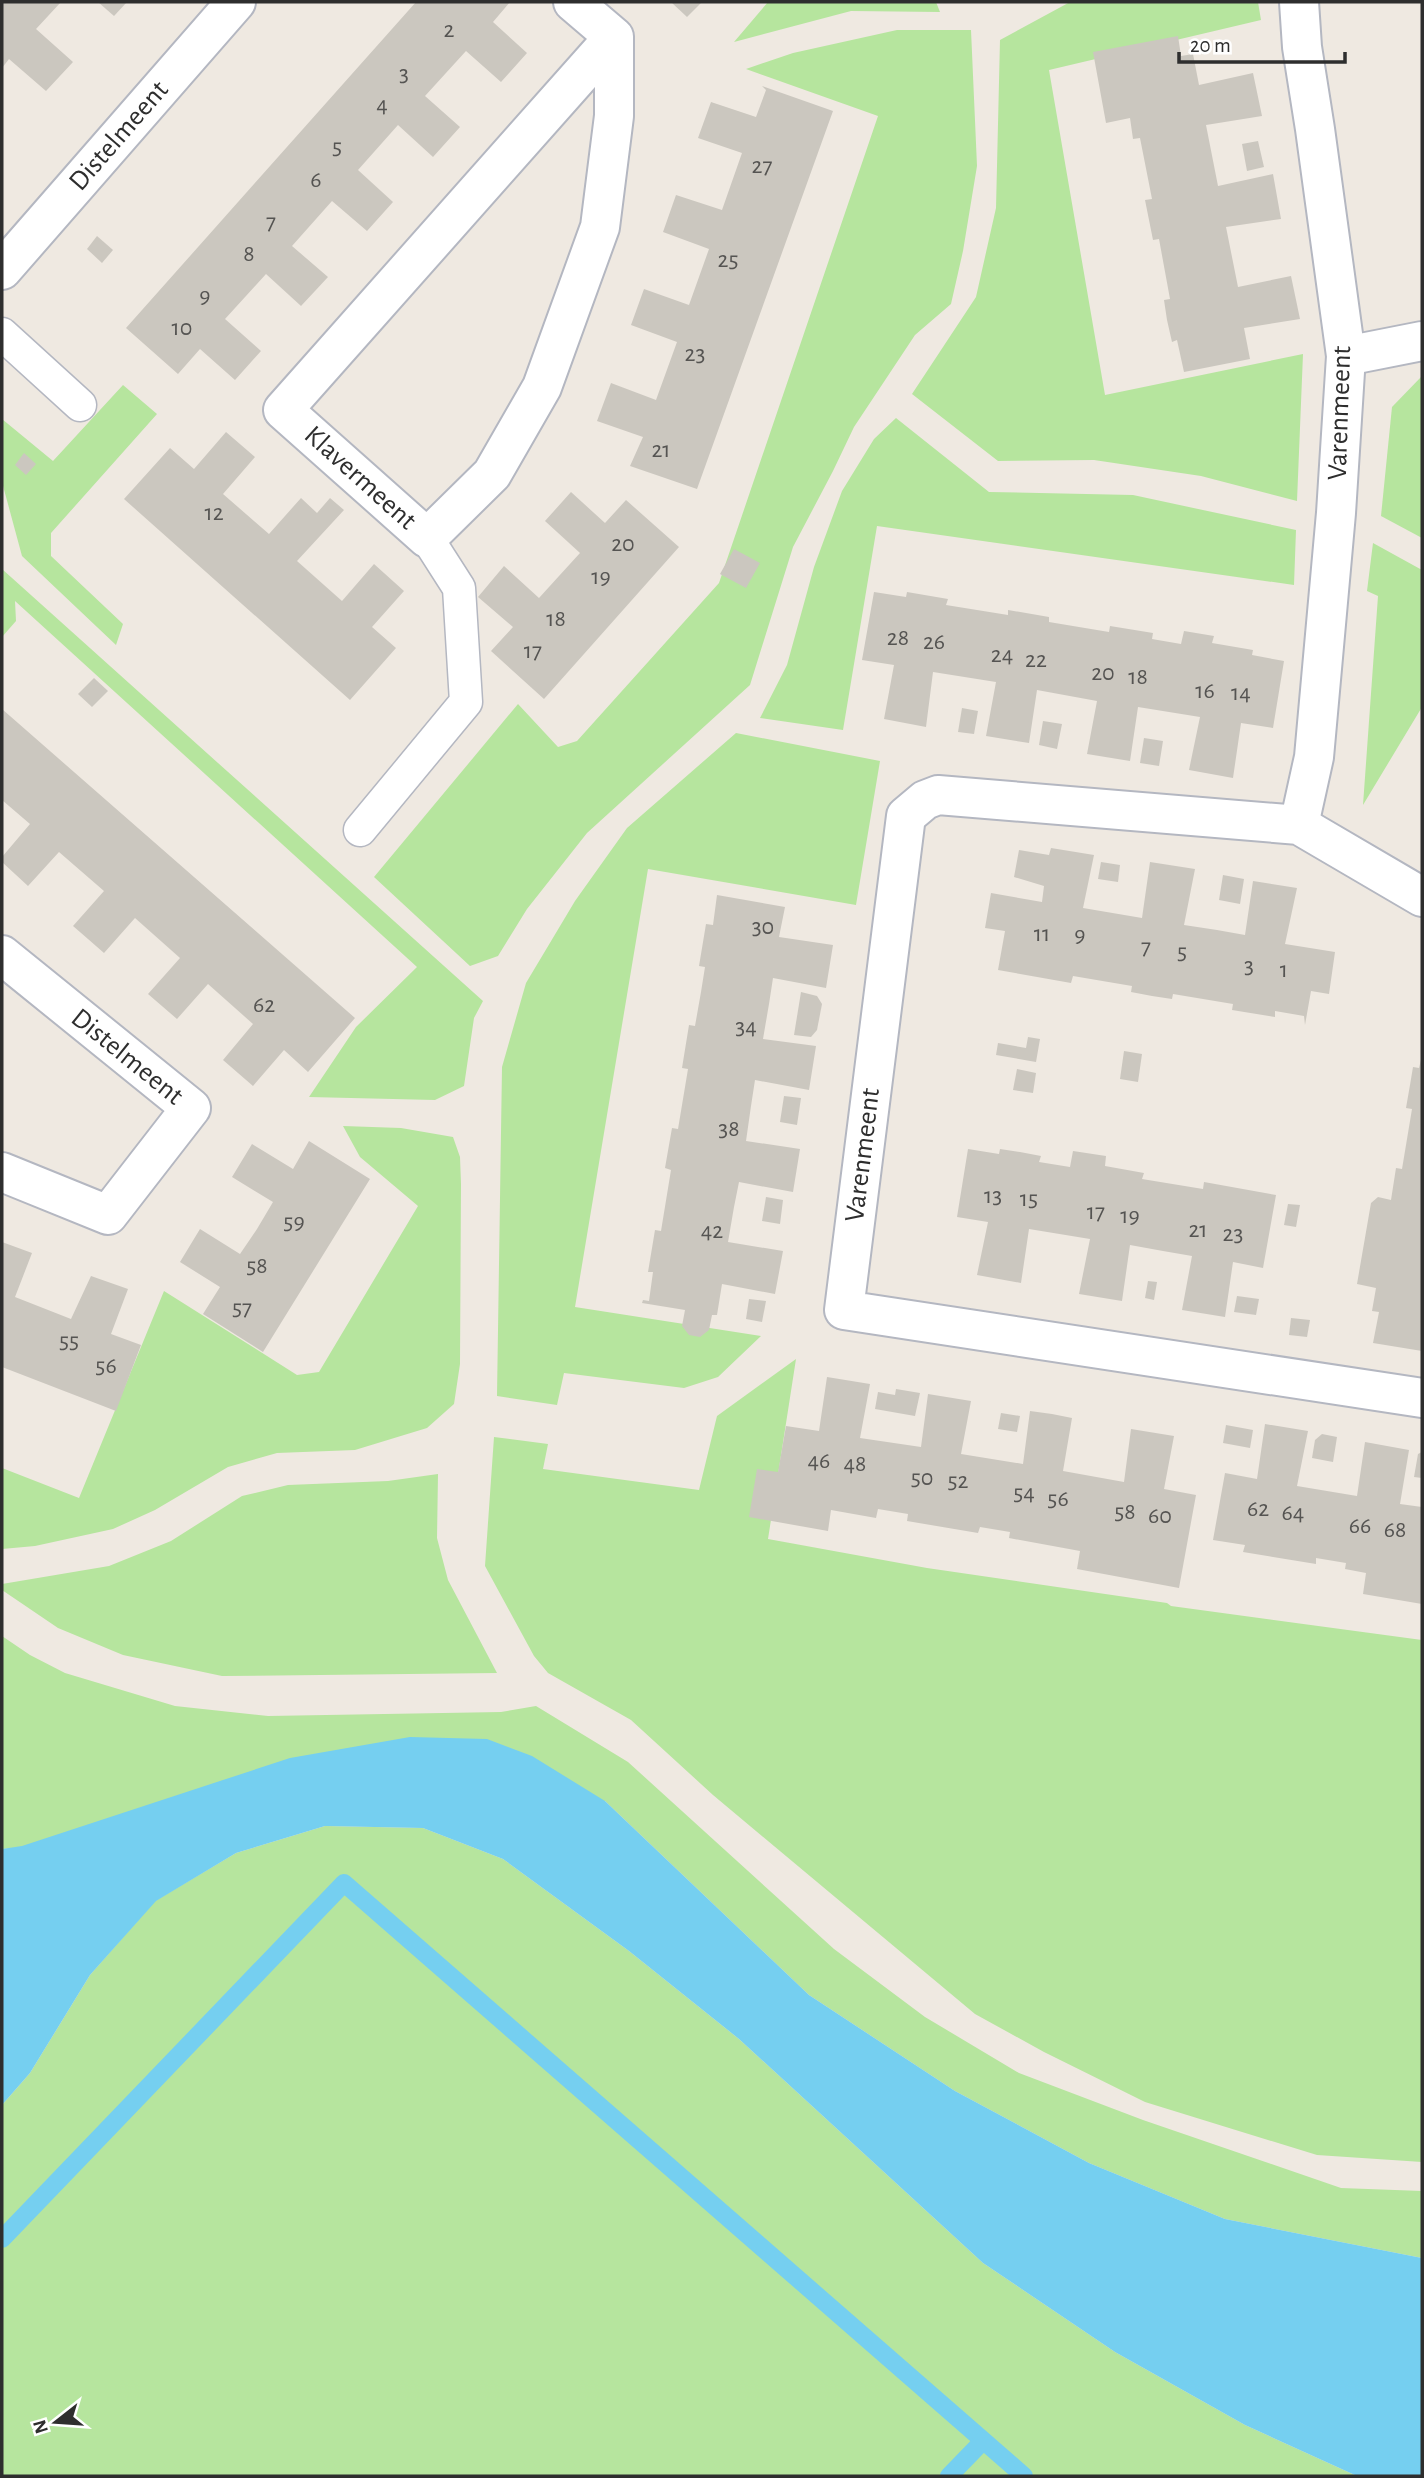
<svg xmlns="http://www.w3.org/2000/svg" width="1424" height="2478" viewBox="0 0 1424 2478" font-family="'Alegreya Sans',sans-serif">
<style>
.green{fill:#b6e59e}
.water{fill:#75cff0}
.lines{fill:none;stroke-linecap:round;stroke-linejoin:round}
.stream{stroke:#75cff0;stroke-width:18}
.building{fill:#cbc7bf}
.service-casing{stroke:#b4b7c1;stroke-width:35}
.minor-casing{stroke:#b4b7c1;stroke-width:42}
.service{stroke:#fff;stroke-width:32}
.minor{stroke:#fff;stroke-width:38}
.labels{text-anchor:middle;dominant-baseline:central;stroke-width:7;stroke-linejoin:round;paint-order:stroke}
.number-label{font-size:24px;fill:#555452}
.street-label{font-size:28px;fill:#2e2e2e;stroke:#fff}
</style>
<rect width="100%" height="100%" fill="#efe9e1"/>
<g class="green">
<polygon points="768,2 936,2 940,12 851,11 734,42"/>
<polygon points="1070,2 1258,2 1261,20 1049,70 1105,395 1303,354 1297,501 1201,476 1094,460 998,461 912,394 976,297 996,208 1000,40"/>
<polygon points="897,30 971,30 977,166 963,251 951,304 915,335 854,427 833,471 793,547 750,685 587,833 527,909 498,956 470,966 374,877 518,704 558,747 577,741 719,583 878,116 746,69 793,53"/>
<polygon points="1422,376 1422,538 1381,516 1392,407"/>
<polygon points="123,385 157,414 51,533 51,556 123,624 116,645 22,556 2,482 2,419 53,461"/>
<polygon points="896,418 989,492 1133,495 1296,530 1294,585 877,526 843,730 760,718 787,665 814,567 842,491 874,439"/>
<polygon points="1373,543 1422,570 1422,707 1363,805 1378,596 1367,591"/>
<polygon points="2,569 483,1001 474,1018 464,1086 435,1100 309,1097 356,1027 417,967 15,601 16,621 2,637"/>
<polygon points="736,733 880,761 856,905 648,869 575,1307 761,1336 718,1377 684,1388 564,1373 557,1405 497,1396 502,1067 526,983 575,901 627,828"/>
<polygon points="343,1126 401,1128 453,1137 460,1157 461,1184 460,1364 454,1404 427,1428 355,1450 277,1453 228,1467 155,1510 113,1529 35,1546 2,1549 2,1468 79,1498 164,1291 297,1375 319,1372 418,1206 360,1157"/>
<polygon points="796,1359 768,1539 927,1568 1167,1603 1171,1606 1422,1640 1422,2162 1317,2155 1145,2102 1044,2052 975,2014 713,1795 631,1720 548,1673 534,1656 485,1566 494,1437 548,1444 543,1469 699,1490 717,1416"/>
<polygon points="438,1474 437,1538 448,1580 497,1673 222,1676 123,1655 58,1628 2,1590 2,1584 109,1566 171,1541 242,1496 288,1485 388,1481"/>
<polygon points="2,1636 30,1655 65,1673 175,1706 268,1716 501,1712 536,1706 628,1762 834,1949 925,2017 1019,2073 1143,2120 1341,2188 1422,2191 1422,2258 1225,2219 1089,2163 955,2091 809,1995 605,1801 2,1849"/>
<polygon points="325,1826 423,1828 503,1859 629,1951 739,2039 983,2263 1115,2352 1245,2425 1357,2476 2,2476 2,2105 30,2073 90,1975 155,1901 236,1853"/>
</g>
<polygon class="water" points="410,1737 487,1739 532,1756 605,1801 809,1995 955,2091 1089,2163 1225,2219 1422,2258 1422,2476 1357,2476 1245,2425 1115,2352 983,2263 739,2039 629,1951 503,1859 423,1828 325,1826 236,1853 156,1901 90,1975 30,2073 2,2105 2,1849 22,1846 290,1758"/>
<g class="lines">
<g class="stream">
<polyline points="2,2239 344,1883 1024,2476"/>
<polyline points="949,2476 983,2441"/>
</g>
</g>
<g class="building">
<polygon points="2,2 61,2 36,29 73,62 46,91 9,59 2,68"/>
<polygon points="98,2 127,2 114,16"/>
<polygon points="416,2 510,2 493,22 527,53 501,82 466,51 425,96 460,127 433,157 398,125 358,170 393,202 367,231 332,201 292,246 328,277 315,291 301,306 266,274 225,319 261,351 235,380 200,349 178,374 126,328"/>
<polygon points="671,2 702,2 687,17"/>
<polygon points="1178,36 1181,56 1193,54 1199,85 1253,73 1262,116 1206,125 1218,186 1273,174 1281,219 1226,227 1238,287 1291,276 1300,319 1244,328 1250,359 1184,372 1177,340 1172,342 1167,320 1164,300 1170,299 1159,239 1153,240 1145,200 1152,199 1140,138 1133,139 1130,118 1106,123 1093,52"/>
<polygon points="762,86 833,111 697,489 630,466 643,437 597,421 611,383 656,400 677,342 631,325 644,289 689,305 709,249 663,232 676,195 722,210 742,153 698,138 711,102 756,117 766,90"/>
<polygon points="1258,141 1264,167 1247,171 1242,144"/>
<polygon points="97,236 113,250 102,263 87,249"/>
<polygon points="226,432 255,457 223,494 269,534 301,498 317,513 330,498 344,510 297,561 342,601 374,564 404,591 372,627 396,648 350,700 124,499 170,448 194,469"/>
<polygon points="24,453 36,464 26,475 15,465"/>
<polygon points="571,492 605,523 626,500 679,547 544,699 491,651 513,627 478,597 504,566 539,598 559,576 580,553 545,521"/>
<polygon points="734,549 760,563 746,588 720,574"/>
<polygon points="874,592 906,597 907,592 948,599 946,605 1008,615 1008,610 1049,617 1049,622 1109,632 1110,626 1153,633 1152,639 1181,644 1184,631 1214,636 1212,643 1253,650 1252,655 1284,661 1273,728 1241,723 1233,778 1189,770 1200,717 1138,707 1130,761 1087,754 1097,701 1037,690 1029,743 986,736 996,682 933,672 926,727 884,719 894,665 862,660"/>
<polygon points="94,678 108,691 92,707 78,694"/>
<polygon points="962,708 978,711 974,734 958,732"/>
<polygon points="2,709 355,1018 308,1072 284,1050 253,1086 223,1060 253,1024 208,984 177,1019 148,994 180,958 135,918 104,953 88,939 73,926 104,891 59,852 28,886 2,862 2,857 30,824 2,800"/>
<polygon points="1043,721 1062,724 1057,749 1039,745"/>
<polygon points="1144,738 1163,741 1159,766 1140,763"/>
<polygon points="1051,848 1094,855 1083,908 1142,918 1150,862 1195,869 1184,925 1217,930 1245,935 1253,881 1297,888 1285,944 1335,952 1329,994 1311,991 1305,1025 1304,1016 1275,1011 1275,1017 1232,1010 1233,1004 1173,994 1172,999 1152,996 1131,992 1132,986 1073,976 1071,983 998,970 1005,931 985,928 991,893 1042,902 1044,886 1014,877 1019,850 1049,855"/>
<polygon points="1101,862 1120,865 1118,882 1098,879"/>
<polygon points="1223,875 1244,879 1240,904 1219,900"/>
<polygon points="717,895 785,907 779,937 833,945 826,988 773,978 769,1004 763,1039 816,1046 809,1090 755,1080 751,1106 746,1141 800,1149 793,1192 739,1182 734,1207 728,1242 783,1251 775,1294 722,1284 717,1315 712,1315 709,1330 700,1337 689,1335 682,1326 685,1310 642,1303 643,1300 649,1301 653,1272 648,1272 655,1230 661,1231 671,1170 665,1168 669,1145 672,1128 678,1129 688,1069 682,1068 689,1025 695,1026 701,992 705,967 699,966 706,924 713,925"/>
<polygon points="801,992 817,996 822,1004 817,1030 811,1037 794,1035"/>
<polygon points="1028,1037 1040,1039 1036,1062 996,1055 998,1043 1026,1048"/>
<polygon points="1124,1051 1142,1054 1138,1082 1120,1079"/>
<polygon points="1421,1060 1422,1060 1422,1351 1373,1343 1379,1312 1372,1311 1376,1288 1357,1284 1371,1203 1378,1197 1391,1200 1396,1168 1402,1169 1412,1109 1406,1108 1410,1085 1413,1067 1419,1068"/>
<polygon points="1017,1069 1036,1073 1033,1093 1013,1090"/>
<polygon points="784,1096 801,1098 797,1125 780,1122"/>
<polygon points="309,1141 370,1179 263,1352 203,1314 220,1287 180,1262 200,1229 240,1254 257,1229 273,1202 232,1177 252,1144 293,1169"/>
<polygon points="968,1149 999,1154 1000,1149 1020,1152 1041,1156 1039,1162 1070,1167 1073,1151 1106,1156 1105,1166 1144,1173 1142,1179 1203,1189 1204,1182 1276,1195 1263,1268 1233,1262 1225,1317 1182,1310 1192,1256 1163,1251 1130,1245 1122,1301 1079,1294 1090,1239 1029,1229 1021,1283 977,1275 988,1222 957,1217"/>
<polygon points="766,1197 783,1200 780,1224 762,1221"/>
<polygon points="1288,1204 1300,1205 1296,1227 1284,1225"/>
<polygon points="2,1242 32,1253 15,1297 71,1319 91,1276 128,1289 111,1334 141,1345 116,1411 2,1367"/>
<polygon points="1148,1281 1157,1282 1154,1300 1145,1298"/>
<polygon points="1237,1296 1259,1299 1256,1315 1234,1312"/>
<polygon points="749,1299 766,1301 762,1322 746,1319"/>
<polygon points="1291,1318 1310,1320 1307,1337 1289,1335"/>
<polygon points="827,1377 870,1384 860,1438 921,1447 928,1394 971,1401 961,1454 1023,1464 1030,1411 1052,1414 1072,1418 1063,1471 1124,1482 1131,1429 1174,1436 1164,1489 1196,1495 1179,1588 1077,1569 1080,1551 1009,1538 1010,1532 980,1527 978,1533 907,1521 908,1514 878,1509 876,1518 831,1510 828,1531 749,1517 757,1469 778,1472 786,1426 819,1431"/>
<polygon points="896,1389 920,1393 915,1416 875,1409 878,1392 895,1395"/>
<polygon points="1001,1413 1020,1416 1017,1432 998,1429"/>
<polygon points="1265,1424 1308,1431 1297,1486 1357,1496 1365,1442 1409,1450 1400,1504 1422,1507 1422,1604 1363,1594 1366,1573 1345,1569 1346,1563 1316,1558 1316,1564 1243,1552 1245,1545 1213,1540 1225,1473 1257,1479"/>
<polygon points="1226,1425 1253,1430 1250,1448 1223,1443"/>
<polygon points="1322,1434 1337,1437 1333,1462 1312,1458 1315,1440"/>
<polygon points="1422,1452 1422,1478 1414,1477 1418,1454"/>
</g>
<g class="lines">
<defs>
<g id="service">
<polyline points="2,334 80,405"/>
<polyline points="360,830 466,702 459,588 427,538"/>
</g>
<g id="minor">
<polyline points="573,2 614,37 614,116 600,227 542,387 492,474 427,538 283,410 614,37"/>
<polyline points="2,270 236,2"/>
<polyline points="1346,356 1422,341"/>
<polyline points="1299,825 1314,757 1336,513 1346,356 1315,129 1302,47 1299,2"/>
<polyline points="1422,897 1299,825 938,795 925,800 906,816 844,1310 1422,1398"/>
<polyline points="2,955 191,1108 108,1215 2,1172"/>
</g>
</defs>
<use href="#service" class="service-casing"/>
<use href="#minor" class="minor-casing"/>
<use href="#service" class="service"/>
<use href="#minor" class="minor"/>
</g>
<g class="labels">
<g class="number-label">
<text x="449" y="30">2</text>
<text x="404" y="74">3</text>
<text x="382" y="105">4</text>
<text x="337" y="147">5</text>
<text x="762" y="166">27</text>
<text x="316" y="180">6</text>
<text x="271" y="222">7</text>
<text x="249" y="254">8</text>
<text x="728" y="260">25</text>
<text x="205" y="296">9</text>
<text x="182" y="328">10</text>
<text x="695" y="354">23</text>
<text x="661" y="450">21</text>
<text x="214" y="513">12</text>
<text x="623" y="544">20</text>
<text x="601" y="577">19</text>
<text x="556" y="619">18</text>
<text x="898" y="638">28</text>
<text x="934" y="642">26</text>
<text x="533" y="651">17</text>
<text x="1002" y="655">24</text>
<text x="1036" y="660">22</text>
<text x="1103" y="673">20</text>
<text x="1138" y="677">18</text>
<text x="1205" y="691">16</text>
<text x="1241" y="693">14</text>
<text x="763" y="927">30</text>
<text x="1042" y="934">11</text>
<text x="1080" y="935">9</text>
<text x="1146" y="947">7</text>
<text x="1182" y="952">5</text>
<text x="1249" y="966">3</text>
<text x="1284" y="970">1</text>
<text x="264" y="1005">62</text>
<text x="746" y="1027">34</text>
<text x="729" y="1129">38</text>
<text x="993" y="1196">13</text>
<text x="1029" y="1199">15</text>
<text x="1096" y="1212">17</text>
<text x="1130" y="1216">19</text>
<text x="294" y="1222">59</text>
<text x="1198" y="1230">21</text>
<text x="712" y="1231">42</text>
<text x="1233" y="1234">23</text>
<text x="257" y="1266">58</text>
<text x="242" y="1308">57</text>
<text x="69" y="1341">55</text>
<text x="106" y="1366">56</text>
<text x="819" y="1461">46</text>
<text x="855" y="1464">48</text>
<text x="922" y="1478">50</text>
<text x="958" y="1481">52</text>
<text x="1024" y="1493">54</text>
<text x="1058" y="1499">56</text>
<text x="1258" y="1509">62</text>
<text x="1125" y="1512">58</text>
<text x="1293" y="1513">64</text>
<text x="1160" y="1516">60</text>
<text x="1360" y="1526">66</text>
<text x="1395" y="1530">68</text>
</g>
<g class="street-label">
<text transform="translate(119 136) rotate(-49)">Distelmeent</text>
<text transform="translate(1340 413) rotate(-88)">Varenmeent</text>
<text transform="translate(360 478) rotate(42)">Klavermeent</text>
<text transform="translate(127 1057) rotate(39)">Distelmeent</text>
<text transform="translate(863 1155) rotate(-83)">Varenmeent</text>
</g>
</g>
<rect width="1424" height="2478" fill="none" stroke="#2e2e2e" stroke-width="7"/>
<g transform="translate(56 2422) rotate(253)" stroke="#ffffff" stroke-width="5" paint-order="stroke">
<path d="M0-5L12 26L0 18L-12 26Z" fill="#2e2e2e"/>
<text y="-10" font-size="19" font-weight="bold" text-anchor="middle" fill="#2e2e2e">N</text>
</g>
<path d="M1179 52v10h166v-10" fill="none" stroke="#2e2e2e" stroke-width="3.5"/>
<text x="1190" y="52" font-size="21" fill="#2e2e2e" stroke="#ffffff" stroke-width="5" paint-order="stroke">20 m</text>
</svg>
